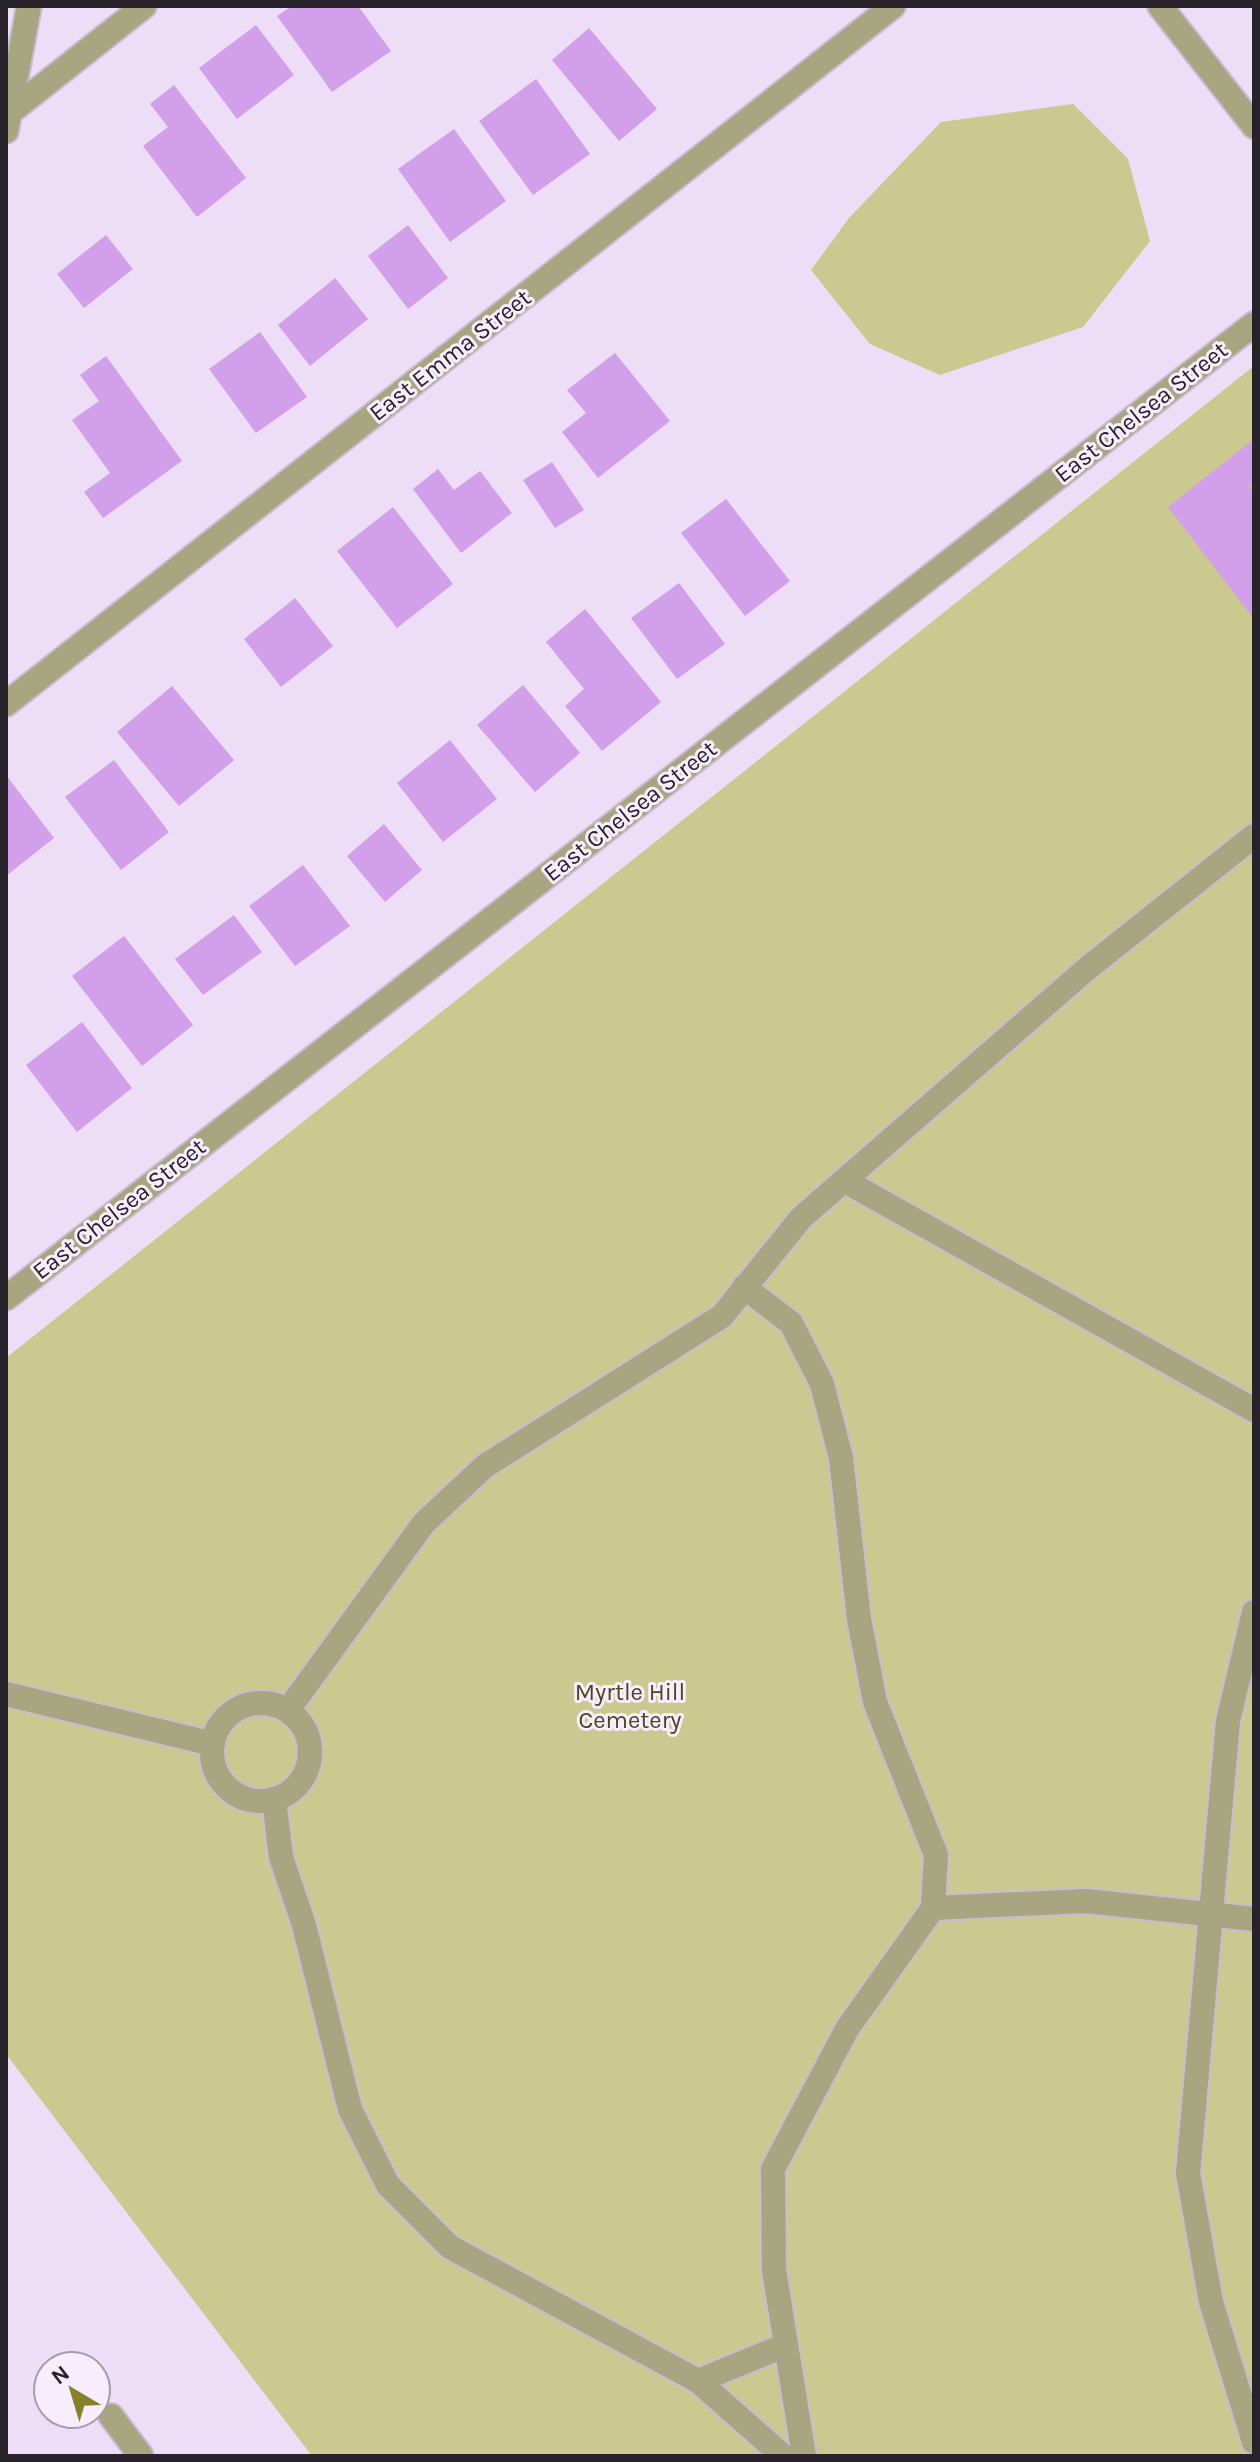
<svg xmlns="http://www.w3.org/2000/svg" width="1260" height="2462" viewBox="0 0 1260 2462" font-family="Karla,sans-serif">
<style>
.green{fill:#cbc890}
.building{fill:#d29fea}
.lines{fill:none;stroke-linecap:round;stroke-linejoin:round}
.minor-casing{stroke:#cabbd1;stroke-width:28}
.minor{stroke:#a7a680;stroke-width:24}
.labels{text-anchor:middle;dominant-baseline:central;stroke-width:6;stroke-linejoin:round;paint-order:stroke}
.street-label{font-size:24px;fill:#28222b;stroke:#f7edfc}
.park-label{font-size:24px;fill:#49471f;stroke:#f7edfc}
</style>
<rect width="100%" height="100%" fill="#eeddf6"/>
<g class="green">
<polygon points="1073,104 1128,159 1150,241 1083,327 940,375 870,344 811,270 849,218 941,122"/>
<polygon points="1254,366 1254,2456 312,2456 6,2054 6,1358"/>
</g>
<g class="building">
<polygon points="292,6 358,6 391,51 332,92 277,16"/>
<polygon points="256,25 294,75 237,119 199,68"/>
<polygon points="589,28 657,109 619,141 552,60"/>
<polygon points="536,79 590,154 533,195 479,121"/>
<polygon points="174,85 246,178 197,217 143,146 168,127 150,104"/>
<polygon points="454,129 506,201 450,242 398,169"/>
<polygon points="408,225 448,278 408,309 368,256"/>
<polygon points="106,235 133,269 84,308 57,274"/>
<polygon points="335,278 368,319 310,366 278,325"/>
<polygon points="260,332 307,397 256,433 209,369"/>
<polygon points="615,353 670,421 598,478 562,432 586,413 567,390"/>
<polygon points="106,356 182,461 103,518 84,492 110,473 72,420 99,401 80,375"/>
<polygon points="1254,439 1254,483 1249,487 1254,494 1254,619 1168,507"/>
<polygon points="552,462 584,510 555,528 523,480"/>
<polygon points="438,469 454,490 480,471 512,513 461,553 413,489"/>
<polygon points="726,499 790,581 745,616 681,533"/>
<polygon points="393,507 453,584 397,628 337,551"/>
<polygon points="679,583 725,644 677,679 631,618"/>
<polygon points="295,598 333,646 281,687 244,639"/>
<polygon points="585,609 661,702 602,751 565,706 584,689 546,642"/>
<polygon points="523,685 580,753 535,792 477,725"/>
<polygon points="172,686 234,760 179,806 117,732"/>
<polygon points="450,740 497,799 443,842 397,783"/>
<polygon points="114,760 169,832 121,870 65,797"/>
<polygon points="6,775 54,838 6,876"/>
<polygon points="384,824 422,870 385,902 347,856"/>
<polygon points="303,865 350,926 295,966 249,906"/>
<polygon points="234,915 262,952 203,995 175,959"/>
<polygon points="124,936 193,1025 142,1066 72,976"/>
<polygon points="82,1022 132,1088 77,1132 26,1065"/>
</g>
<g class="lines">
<defs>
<g id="minor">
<polyline points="1160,6 1254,126"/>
<polyline points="10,112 144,6"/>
<polyline points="6,131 29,6"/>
<polyline points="6,704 893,6"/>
<polyline points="845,1181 1254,1410"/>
<polyline points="744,1287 791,1323 822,1384 841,1458 859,1619 875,1702 936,1855 933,1908 847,2029 773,2169 774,2270 804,2456"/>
<polyline points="6,1298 1254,324"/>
<polyline points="1254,1612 1228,1721 1188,2173 1211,2302 1254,2442"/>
<polyline points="6,1694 213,1744"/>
<circle cx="261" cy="1752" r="49"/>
<polyline points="288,1710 424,1523 485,1466 722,1316 801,1218 1089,967 1254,836"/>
<polyline points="274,1799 281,1857 304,1925 350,2109 388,2185 450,2247 698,2381 783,2456"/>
<polyline points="933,1908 1086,1901 1254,1919"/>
<polyline points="698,2381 786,2345"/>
<polyline points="111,2416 141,2456"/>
</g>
</defs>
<use href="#minor" class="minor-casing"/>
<use href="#minor" class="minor"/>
</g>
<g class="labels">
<g class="street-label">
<text transform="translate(450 355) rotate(-38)">East Emma Street</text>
<text transform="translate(1141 412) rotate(-38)">East Chelsea Street</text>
<text transform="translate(630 811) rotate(-38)">East Chelsea Street</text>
<text transform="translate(119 1209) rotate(-38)">East Chelsea Street</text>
</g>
<g class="park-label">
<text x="630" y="1692">Myrtle Hill<tspan x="630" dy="28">Cemetery</tspan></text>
</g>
</g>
<rect width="1260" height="2462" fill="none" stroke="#28222b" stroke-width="16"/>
<g transform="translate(72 2390) rotate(322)"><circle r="38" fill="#f7edfc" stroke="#a49ca8" stroke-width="2"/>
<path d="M0-6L14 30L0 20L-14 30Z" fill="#868128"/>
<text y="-12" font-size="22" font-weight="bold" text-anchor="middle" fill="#28222b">N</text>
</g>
</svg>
